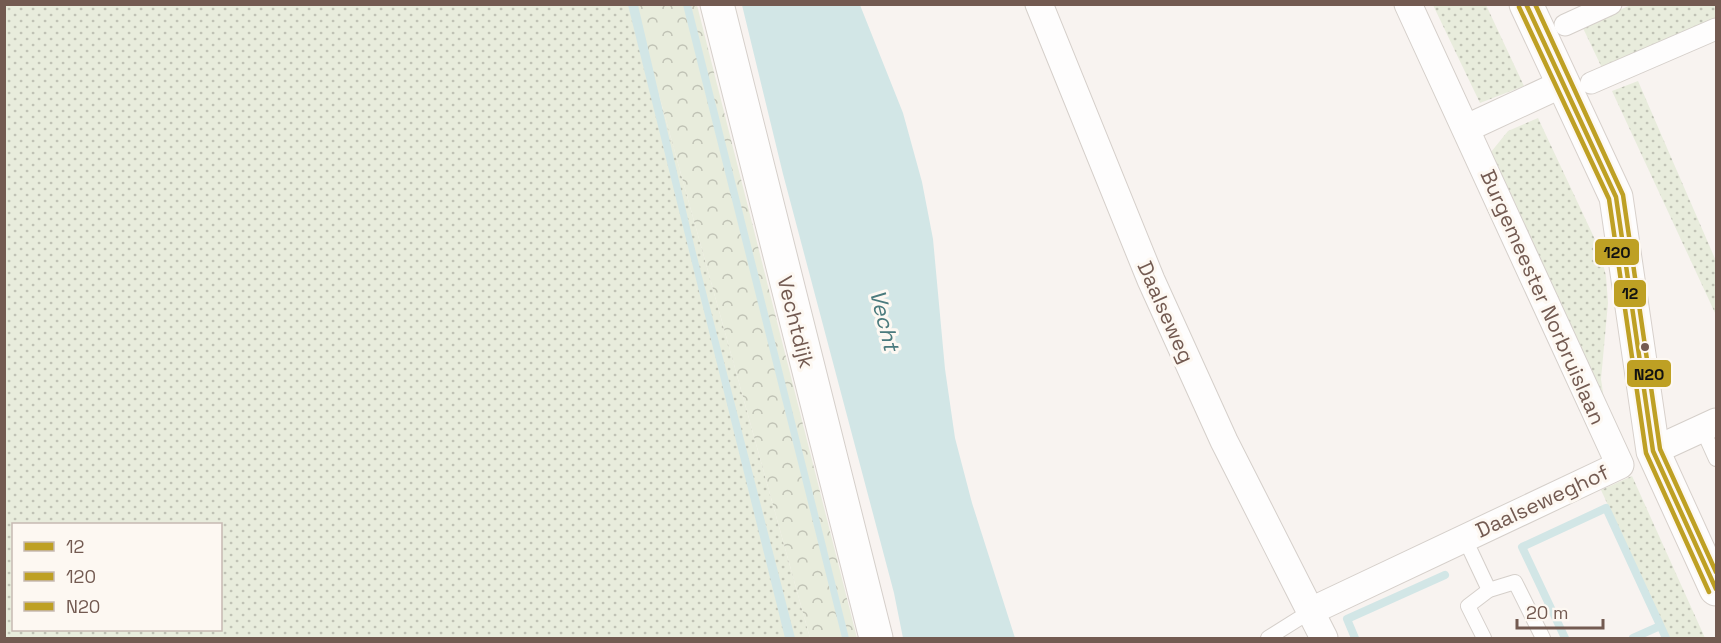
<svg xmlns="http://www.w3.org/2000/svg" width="1721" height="643" viewBox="0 0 1721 643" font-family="'Space Grotesk',sans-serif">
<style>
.grass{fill:url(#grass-dots);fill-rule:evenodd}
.forest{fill:url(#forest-crowns)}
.water{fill:#d2e6e6}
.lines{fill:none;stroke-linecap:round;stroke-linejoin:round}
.stream{stroke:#d2e6e6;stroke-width:8}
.service-casing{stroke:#d5cfca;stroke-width:16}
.pedestrian-casing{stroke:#d5cfca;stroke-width:23}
.minor-casing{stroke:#d5cfca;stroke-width:29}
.tertiary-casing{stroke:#d5cfca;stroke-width:35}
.secondary-casing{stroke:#d7d0cb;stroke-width:35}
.service{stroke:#fefdfd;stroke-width:14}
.pedestrian{stroke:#fefdfd;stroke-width:21}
.minor{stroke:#fefdfd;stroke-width:27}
.tertiary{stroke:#fefdfd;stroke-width:33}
.secondary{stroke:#fefdfd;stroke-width:33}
.bus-1-casing{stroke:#fdf8f2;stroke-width:9}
.bus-2-casing{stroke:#fdf8f2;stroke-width:9}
.bus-3-casing{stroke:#fdf8f2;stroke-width:9}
.bus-1{stroke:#bea024;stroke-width:4.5}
.bus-2{stroke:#bea024;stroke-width:4.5}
.bus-3{stroke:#bea024;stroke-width:4.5}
.bus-dot{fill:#735a51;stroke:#fdf8f2;stroke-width:2}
.labels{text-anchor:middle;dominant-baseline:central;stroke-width:6;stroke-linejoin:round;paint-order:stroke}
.street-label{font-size:21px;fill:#735a51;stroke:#fdf8f2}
.water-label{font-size:22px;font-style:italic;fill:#4a7a7d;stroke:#fdf8f2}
.line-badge{stroke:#fdf8f2;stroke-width:2}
.pale-badge-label{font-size:16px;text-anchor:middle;font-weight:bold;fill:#111}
</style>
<defs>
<pattern id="grass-dots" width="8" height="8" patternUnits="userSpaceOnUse" patternTransform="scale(1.5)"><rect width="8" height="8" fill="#e8ecdc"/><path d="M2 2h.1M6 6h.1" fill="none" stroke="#c0c2b5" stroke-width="1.8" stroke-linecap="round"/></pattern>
<pattern id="forest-crowns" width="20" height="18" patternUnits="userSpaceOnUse" patternTransform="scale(1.5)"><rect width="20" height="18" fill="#e8ecdc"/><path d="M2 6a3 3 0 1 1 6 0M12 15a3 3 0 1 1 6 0" fill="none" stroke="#c0c2b5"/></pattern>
</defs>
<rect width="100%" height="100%" fill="#f8f3f0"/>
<g class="grass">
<path d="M4,5H634L810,638H5ZM14,524H220V630H14Z"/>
<polygon points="1433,5 1486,5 1524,86 1480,103"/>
<polygon points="1631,5 1716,5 1716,19 1602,68 1582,26"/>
<polygon points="1638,81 1716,261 1716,315 1612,91"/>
<polygon points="1538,118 1599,248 1606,276 1608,303 1601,379 1605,407 1491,152 1508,131"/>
<polygon points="1632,476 1705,638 1669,638 1601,490"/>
</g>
<polygon class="forest" points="634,5 697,5 857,638 810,638"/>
<g class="water">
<polygon points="628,5 638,5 695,249 795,638 785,638"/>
<polygon points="683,5 691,5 849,638 842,638"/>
<polygon points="742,5 860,5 903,113 922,182 933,239 945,369 955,438 972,503 1015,638 903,638 894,593 783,174"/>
</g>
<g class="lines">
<g class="stream">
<polyline points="1355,638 1347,619 1445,575"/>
<polyline points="1565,638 1522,547 1606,508 1666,638"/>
<polyline points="1633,638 1660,626"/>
</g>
<defs>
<g id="service">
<polyline points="1702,428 1716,459"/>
<polyline points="1464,537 1489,590"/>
<polyline points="1268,638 1311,611"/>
<polyline points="1484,638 1468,606 1489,590 1515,582 1543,638"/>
</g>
<g id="pedestrian">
<polyline points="1565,25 1611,4"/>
<polyline points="1591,83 1716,29"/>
</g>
<g id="minor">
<polyline points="1039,4 1151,280 1224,441 1324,638"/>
<polyline points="1467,128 1564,83"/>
<polyline points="1653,451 1716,422"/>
<polyline points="1311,611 1620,465 1408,4"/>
</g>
<polyline id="tertiary" points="717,4 876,638"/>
<polyline id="secondary" points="1526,4 1616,197 1653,451 1716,589"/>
</defs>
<use href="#service" class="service-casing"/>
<use href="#pedestrian" class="pedestrian-casing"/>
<use href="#minor" class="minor-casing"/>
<use href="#tertiary" class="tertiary-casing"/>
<use href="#secondary" class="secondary-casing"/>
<use href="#service" class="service"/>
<use href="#pedestrian" class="pedestrian"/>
<use href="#minor" class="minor"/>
<use href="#tertiary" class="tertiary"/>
<use href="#secondary" class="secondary"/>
<defs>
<polyline id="bus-1" points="1526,4 1616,197 1653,451 1716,589"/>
<polyline id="bus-2" points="1519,7 1609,199 1646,453 1709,592"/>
<polyline id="bus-3" points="1535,4 1623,195 1660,449 1716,572"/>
</defs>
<use href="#bus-1" class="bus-1-casing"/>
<use href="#bus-2" class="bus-2-casing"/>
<use href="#bus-3" class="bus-3-casing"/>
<use href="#bus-1" class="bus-1"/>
<use href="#bus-2" class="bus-2"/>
<use href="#bus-3" class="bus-3"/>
</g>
<circle class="bus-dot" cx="1645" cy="347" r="5"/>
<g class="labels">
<g class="street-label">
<text transform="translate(1543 297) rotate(66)">Burgemeester Norbruislaan</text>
<text transform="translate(1166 312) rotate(66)">Daalseweg</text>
<text transform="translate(796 322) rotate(76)">Vechtdijk</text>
<text transform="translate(1542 501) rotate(-25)">Daalseweghof</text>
</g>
<g class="water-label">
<text transform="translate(885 320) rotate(76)">Vecht</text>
</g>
</g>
<g class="line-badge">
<rect x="1594" y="238" width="46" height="28" rx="6" fill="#bea024"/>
<rect x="1613" y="279" width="34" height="29" rx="6" fill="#bea024"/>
<rect x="1626" y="359" width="46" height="29" rx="6" fill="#bea024"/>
</g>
<g class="pale-badge-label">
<text x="1617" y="258">120</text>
<text x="1630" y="299">12</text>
<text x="1649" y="380">N20</text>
</g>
<rect width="1721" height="643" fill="none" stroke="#735a51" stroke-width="12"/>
<rect x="12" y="523" width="210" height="108" fill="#fdf8f2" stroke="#c6b9b2" stroke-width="1.5"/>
<rect x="24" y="542" width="30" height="9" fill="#bea024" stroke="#c6b9b2" stroke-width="1.5"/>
<text x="66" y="553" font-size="18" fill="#735a51">12</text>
<rect x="24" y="572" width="30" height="9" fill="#bea024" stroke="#c6b9b2" stroke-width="1.5"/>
<text x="66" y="583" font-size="18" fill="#735a51">120</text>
<rect x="24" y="602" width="30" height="9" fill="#bea024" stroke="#c6b9b2" stroke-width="1.5"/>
<text x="66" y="613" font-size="18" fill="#735a51">N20</text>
<path d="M1517 619v9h86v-9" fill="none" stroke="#735a51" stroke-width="3"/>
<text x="1526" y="619" font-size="18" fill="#735a51" stroke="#fdf8f2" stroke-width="4.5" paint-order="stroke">20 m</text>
</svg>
